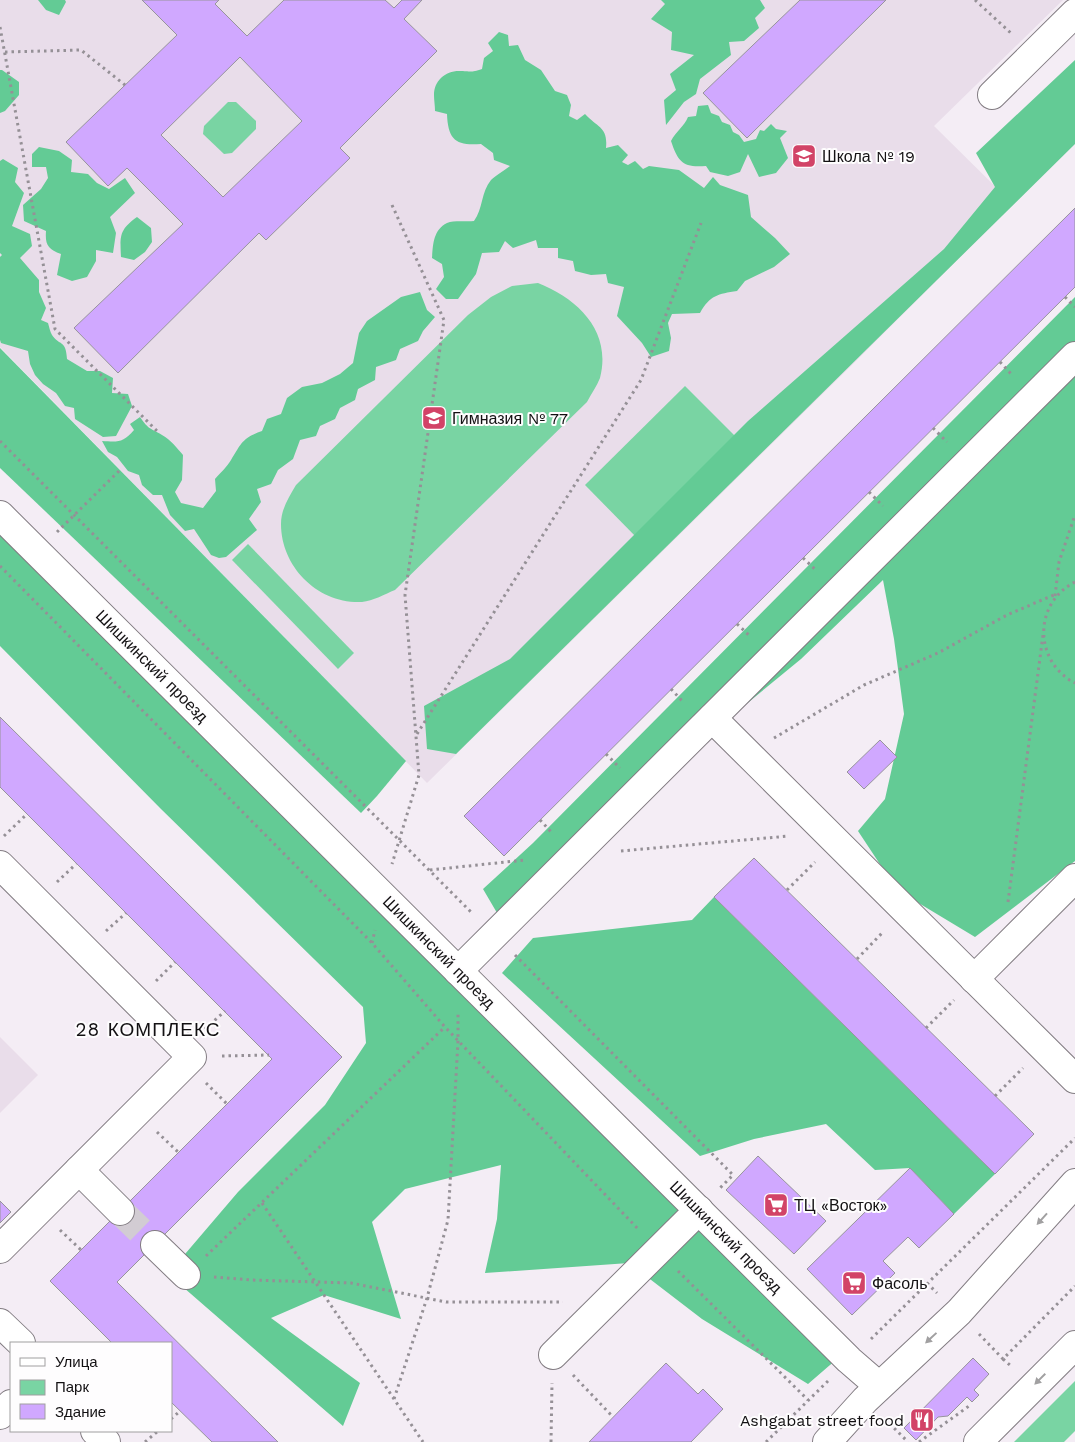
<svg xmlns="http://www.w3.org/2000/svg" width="1075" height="1442" viewBox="0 0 1075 1442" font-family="'Work Sans',sans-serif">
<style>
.built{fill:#e9ddea}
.green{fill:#79d4a3}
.forest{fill:#63cb95}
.building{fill:#d0a8ff;stroke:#97949c;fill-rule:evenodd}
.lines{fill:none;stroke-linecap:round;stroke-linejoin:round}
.minor-tunnel{stroke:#d2ccd3;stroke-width:28;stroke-dasharray:28 14;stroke-linecap:butt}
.minor-casing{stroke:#827c82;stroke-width:30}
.major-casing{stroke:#827c82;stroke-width:30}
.path{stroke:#959096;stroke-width:3;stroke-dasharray:2.5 4;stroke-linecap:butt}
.minor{stroke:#fff;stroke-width:28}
.major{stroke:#fff;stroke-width:28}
.oneway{fill:#a1a0a1}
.labels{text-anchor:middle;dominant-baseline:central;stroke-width:4;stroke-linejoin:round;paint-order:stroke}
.poi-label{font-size:16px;fill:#131113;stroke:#fefdfe;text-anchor:start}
.street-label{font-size:16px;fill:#131113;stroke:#fefdfe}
.quarter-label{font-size:19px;letter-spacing:1px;fill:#131113;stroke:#fefdfe}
</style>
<rect width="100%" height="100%" fill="#f4edf5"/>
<g class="built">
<polygon points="0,0 1063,0 934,126 1013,204 851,366 427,783 0,347"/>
<polygon points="0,1037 38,1075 0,1113"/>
</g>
<g class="green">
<polygon points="228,102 236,102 256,121 256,129 232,153 224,154 203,134 204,126"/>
<path d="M538,283C578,299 612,331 600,378C597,386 591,394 587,402L395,590C385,594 373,601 362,602C318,604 281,567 281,524C281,509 289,497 296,485L468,315L491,297L512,286Z"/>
<polygon points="685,386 740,441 640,541 585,485"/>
<polygon points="248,544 354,653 338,669 232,560"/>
<polygon points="1075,1381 1075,1431 1064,1442 1014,1442"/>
</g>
<g class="forest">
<polygon points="38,0 65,0 66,2 59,15 46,10"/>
<polygon points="661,0 760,0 765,8 755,18 759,28 744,41 729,42 731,55 700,79 696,94 684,102 666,125 664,100 676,90 670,74 694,55 671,50 672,32 651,19 665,4"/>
<path d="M499,32L508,35L509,46L518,45L525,60L541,70L555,91L567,95L571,105L569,116L577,120L585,114C598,128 608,127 606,148L618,145L628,155L622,162L628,165L635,161L643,169L649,166L679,170L704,188L713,177L720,185L748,195L751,217L775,238L790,254L774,267L745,281L737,291C718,294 710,295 700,313L672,314L668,323L671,338L669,351L651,357L642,343L617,316L624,287L608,283L606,274L591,275L575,271L573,261L558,258V248H538L536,240L513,248L505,241L499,252L482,253L476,274L458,299H446L436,289L444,277L442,264L432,258C433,245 433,230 447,223C454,220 467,222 474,221C483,209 481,192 491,180C496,175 504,171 510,166L494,160L493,153L481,144C456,146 448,140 447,114L435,111C435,106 434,100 434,95C434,81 445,71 459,71C471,71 470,73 482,69L484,58L493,51L488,43Z"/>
<polygon points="1075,60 1075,144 456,754 427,749 424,706 510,659 748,421 944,249 995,187 976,153"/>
<polygon points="0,70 2,70 19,82 19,95 5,111 0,113"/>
<path d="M708,105L711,113L719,116L722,122L730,125L733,132L739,135L744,142L756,139L760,130L764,131L771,124L776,129L787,131L780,138L788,158L776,173L759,177L748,154L740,172L728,176L710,172L706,166C683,168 678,162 671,141C676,131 684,127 688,117L696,116L698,106Z"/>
<path d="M39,147L59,151L72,160L71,172L88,174L97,183L109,189L125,178L135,193L110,217L116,233L113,253L96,250V261L87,277L72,281L57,275L61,254C48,249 45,245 46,231L24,221L23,205L41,189L48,178L46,167H32V154Z"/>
<path d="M3,159L18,168L15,182L24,193L12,226L30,234L32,246L20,258L39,280V292L46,308L41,320L48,323C49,326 50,332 52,335C59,346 66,339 67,359L87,371H100L113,378L112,393L128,394L132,406L116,436L103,437L75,419L74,408L65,406L56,393L43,384L35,375L30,364L28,351L1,343L0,340V257L2,255L0,253V161Z"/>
<path d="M137,217L151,228L152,242L145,252L134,260L121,257C120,236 119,230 137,217Z"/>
<path d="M420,292L427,310L435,317L423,331L418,341L400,349L396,360L376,367L375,380L358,389L355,400L340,408L335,419L320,426L316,436L300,440L293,459L278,470L271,484L257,489L261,502L249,519L257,530L226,557L219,558L211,555L194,529L185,531L170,515L162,495H153L142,485L139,475L128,471L117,457L108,452L102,441C118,442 123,443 134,430L130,424L140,417C149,430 149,427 162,435C171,440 177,448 183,455L182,480L175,492L181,503L203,508L216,491L215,479C220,473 227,467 231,460C241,444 242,438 262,431L267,419L281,414L287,398L302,387L322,383L340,374L353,363L359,333L367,321L401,297Z"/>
<polygon points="1075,297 1075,861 975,937 897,890 858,831 885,799 904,714 894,639 883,580 801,659 688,752 500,918 483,889 533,843"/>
<polygon points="0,348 406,761 377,796 361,813 0,468"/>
<polygon points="0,531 852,1346 808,1384 702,1319 629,1263 485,1273 497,1219 501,1165 405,1189 372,1222 401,1319 324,1295 271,1318 360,1383 343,1426 168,1274 238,1192 325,1105 366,1043 363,1007 161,809 0,646"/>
<polygon points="714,897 995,1174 954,1214 910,1168 875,1170 826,1124 754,1139 700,1156 502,973 533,938 692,920"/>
</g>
<g class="building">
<path d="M142,0H219L215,4L247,36L284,0H385L394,8L402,0H422L404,19L437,51L340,148L350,158L266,240L259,233L118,373L74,328L183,224L127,168L108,186L66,142L177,35ZM240,57L302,121L223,197L161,135Z"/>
<polygon points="800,0 886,0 747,138 703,93"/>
<polygon points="1075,208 1075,287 504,856 464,816"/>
<polygon points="0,717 342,1057 117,1282 278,1442 212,1442 171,1402 171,1343 112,1343 50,1281 272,1059 0,787"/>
<polygon points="880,740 897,757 864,789 847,772"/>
<polygon points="754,858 1034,1134 995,1174 714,897"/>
<polygon points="758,1156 826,1221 794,1254 726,1190"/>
<polygon points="910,1168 954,1214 919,1248 908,1237 883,1261 895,1273 852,1315 807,1269"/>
<polygon points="0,1201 11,1212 0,1223"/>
<polygon points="973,1358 989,1374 974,1390 979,1395 972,1402 967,1397 948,1416 938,1417 916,1440 904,1428"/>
<polygon points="666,1363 698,1394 703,1389 723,1409 691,1442 589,1442"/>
</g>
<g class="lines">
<polyline class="minor-tunnel" points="120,1211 155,1245"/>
<defs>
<g id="minor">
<polyline points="992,95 1075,13"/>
<polyline points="0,515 849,1360 879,1386"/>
<polyline points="712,718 1075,1079"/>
<polyline points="0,865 192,1057 0,1249"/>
<polyline points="458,971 1075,356"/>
<polyline points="974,979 1075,878"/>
<polyline points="79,1170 120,1211"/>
<polyline points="155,1245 186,1275"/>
<polyline points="0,1323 21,1343"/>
<polyline points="553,1355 699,1210"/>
<polyline points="0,1415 11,1404"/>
<polyline points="95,1431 106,1442"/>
<polyline points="827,1442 865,1400 959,1312 1075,1183"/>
</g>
<polyline id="major" points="978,1442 1075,1345"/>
</defs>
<use href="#minor" class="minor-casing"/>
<use href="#major" class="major-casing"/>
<g class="path">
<polyline points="975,0 1013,35"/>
<polyline points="0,27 55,329 159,433"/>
<polyline points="5,52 81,50 125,85"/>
<polyline points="392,205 444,320 405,595 419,775 392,864"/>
<polyline points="1065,297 1075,307"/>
<polyline points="1000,362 1013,376"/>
<polyline points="933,428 947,442"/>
<polyline points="0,441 473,914"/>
<polyline points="869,492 883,506"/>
<polyline points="57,532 121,469"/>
<polyline points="803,558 817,571"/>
<polyline points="0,566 372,943 445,1027 639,1230"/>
<path d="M1075,582C1045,597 1035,633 1052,662C1057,670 1066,679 1075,683"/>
<polyline points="1055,596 1059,562 1075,515"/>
<polyline points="737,624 751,637"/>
<polyline points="671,689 684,703"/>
<polyline points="417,734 641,380 701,223"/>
<polyline points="774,738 864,685 938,653 1007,615 1056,594"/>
<polyline points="606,754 620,768"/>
<polyline points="540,820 553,834"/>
<polyline points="4,836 27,814"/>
<polyline points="621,851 789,836"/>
<polyline points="430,870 525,860"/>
<polyline points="57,882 76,864"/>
<polyline points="787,890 815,862"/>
<polyline points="1008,902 1043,635"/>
<polyline points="106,931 126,913"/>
<polyline points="372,943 375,930"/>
<polyline points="515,955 733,1175 719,1189"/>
<polyline points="857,959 884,931"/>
<polyline points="156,981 175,962"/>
<polyline points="926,1028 954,1000"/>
<polyline points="205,1029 225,1011"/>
<polyline points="222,1056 269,1055"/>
<polyline points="206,1083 227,1104"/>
<polyline points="995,1096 1023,1068"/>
<polyline points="157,1132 178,1152"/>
<polyline points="262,1203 423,1442"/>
<polyline points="60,1230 81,1250"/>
<polyline points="206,1256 445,1027"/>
<polyline points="678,1271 808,1400"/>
<polyline points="214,1277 251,1280 351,1283 446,1302 563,1302"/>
<polyline points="927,1283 937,1293"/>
<polyline points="979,1334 1003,1359 1075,1286"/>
<polyline points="871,1339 1075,1138"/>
<polyline points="1003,1359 1011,1366 1010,1367"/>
<polyline points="573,1375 613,1417"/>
<polyline points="394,1399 427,1298 448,1220 458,1041 458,1013"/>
<polyline points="171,1419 180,1411"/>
<polyline points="885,1419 908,1442"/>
<polyline points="145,1442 158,1431"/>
<polyline points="551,1442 552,1383"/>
<polyline points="766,1442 829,1380"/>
<polyline points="919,1442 969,1406"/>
</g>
<use href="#minor" class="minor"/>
<use href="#major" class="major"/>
</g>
<defs><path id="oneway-solid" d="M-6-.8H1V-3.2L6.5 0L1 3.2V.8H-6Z" transform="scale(1.25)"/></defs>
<g class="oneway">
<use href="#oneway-solid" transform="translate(1042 1219) rotate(132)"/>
<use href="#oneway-solid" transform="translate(931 1338) rotate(137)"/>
<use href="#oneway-solid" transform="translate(1040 1379) rotate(135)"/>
</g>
<defs>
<symbol id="school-square" viewBox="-11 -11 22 22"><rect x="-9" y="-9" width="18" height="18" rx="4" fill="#d24367" stroke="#fefdfe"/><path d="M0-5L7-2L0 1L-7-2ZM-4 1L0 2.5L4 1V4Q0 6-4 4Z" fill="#fff"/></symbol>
<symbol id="supermarket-square" viewBox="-11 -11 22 22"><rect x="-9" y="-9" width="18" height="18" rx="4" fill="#d24367" stroke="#fefdfe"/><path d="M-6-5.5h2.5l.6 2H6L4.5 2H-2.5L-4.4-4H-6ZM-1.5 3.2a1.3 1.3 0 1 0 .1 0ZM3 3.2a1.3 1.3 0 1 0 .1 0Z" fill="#fff"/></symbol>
<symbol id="restaurant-square" viewBox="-11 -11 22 22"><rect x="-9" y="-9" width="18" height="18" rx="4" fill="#d24367" stroke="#fefdfe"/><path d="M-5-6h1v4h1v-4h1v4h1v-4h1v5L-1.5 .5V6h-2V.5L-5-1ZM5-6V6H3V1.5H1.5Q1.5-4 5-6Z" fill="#fff"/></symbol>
</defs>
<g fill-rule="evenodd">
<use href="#school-square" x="790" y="142" width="28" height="28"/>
<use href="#school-square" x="420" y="404" width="28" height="28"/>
<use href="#supermarket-square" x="762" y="1191" width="28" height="28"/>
<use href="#supermarket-square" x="840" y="1269" width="28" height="28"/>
<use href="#restaurant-square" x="908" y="1406" width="28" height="28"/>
</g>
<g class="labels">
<g class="poi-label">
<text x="822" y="156">Школа № 19</text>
<text x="452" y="418">Гимназия № 77</text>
<text x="794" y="1205">ТЦ «Восток»</text>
<text x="872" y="1283">Фасоль</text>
<text x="904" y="1420" text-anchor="end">Ashgabat street food</text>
</g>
<g class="street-label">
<text transform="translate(152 666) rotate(45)">Шишкинский проезд</text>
<text transform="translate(439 952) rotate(45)">Шишкинский проезд</text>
<text transform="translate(726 1237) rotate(45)">Шишкинский проезд</text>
</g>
<g class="quarter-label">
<text x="148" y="1029">28 КОМПЛЕКС</text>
</g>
</g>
<rect x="10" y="1342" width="162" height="90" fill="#fefdfe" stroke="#a09fa0"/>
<rect x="20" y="1358" width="25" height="8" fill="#ffffff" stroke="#a09fa0"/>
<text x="55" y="1367" font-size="15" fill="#131113">Улица</text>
<rect x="20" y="1380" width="25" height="15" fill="#79d4a3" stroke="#a09fa0"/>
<text x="55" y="1392" font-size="15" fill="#131113">Парк</text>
<rect x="20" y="1404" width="25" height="15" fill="#d0a8ff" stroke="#a09fa0"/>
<text x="55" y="1417" font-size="15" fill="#131113">Здание</text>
</svg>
